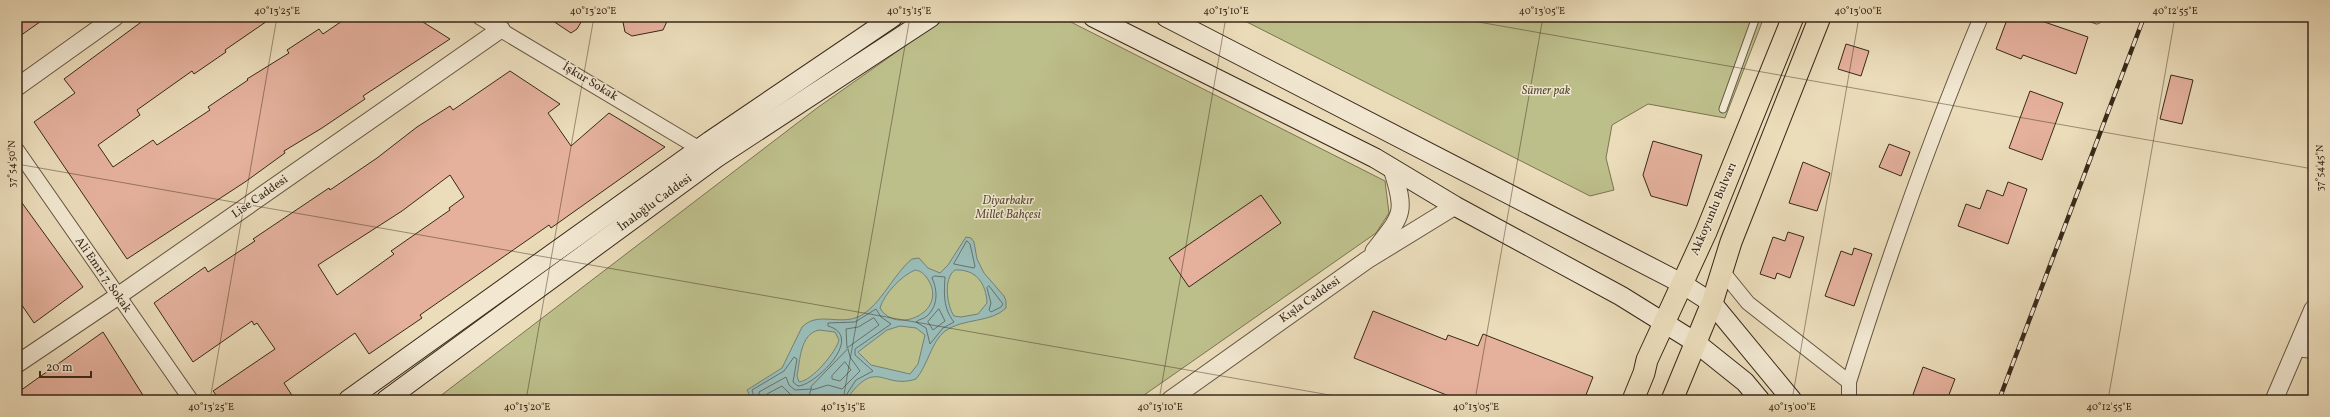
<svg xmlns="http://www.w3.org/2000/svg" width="2330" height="417" viewBox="0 0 2330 417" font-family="Vollkorn,serif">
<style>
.green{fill:#bdbf8b;stroke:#7a7452}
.water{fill:#99bab5;stroke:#728077;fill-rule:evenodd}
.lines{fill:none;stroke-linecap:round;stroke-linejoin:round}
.shore{stroke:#687267;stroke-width:1}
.building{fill:#e5b19d;stroke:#382919;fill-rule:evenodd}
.service-casing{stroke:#655641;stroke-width:9}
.minor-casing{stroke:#655641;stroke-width:16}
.tertiary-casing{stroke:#655641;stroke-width:19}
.secondary-casing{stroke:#382919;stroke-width:21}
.primary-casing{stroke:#382919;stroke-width:23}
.service{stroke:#f2e8d2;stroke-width:7}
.minor{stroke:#f2e8d2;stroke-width:14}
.tertiary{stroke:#f2e8d2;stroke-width:17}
.secondary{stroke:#f2e8d2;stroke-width:19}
.primary{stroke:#ebdcba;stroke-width:21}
.rail-casing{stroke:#382919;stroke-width:4.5}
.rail{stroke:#f2e8d2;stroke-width:3;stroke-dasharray:9;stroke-linecap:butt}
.ticks{fill:none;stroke:#382919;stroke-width:1;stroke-opacity:0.45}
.labels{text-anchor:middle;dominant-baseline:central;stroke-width:3;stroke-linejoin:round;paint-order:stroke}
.street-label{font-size:12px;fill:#382919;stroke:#f2e8d2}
.park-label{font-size:12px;font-style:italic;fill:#594e36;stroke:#f2e8d2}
.neatline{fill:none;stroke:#382919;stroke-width:1.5}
.ticks-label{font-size:10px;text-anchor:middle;fill:#382919}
</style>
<rect width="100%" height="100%" fill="#ebdcba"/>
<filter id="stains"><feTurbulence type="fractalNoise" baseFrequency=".005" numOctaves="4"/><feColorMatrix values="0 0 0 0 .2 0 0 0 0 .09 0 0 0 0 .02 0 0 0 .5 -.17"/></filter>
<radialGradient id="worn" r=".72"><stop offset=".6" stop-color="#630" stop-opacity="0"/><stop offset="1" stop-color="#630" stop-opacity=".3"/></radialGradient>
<g class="green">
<polygon points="946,17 1061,17 1385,181 1389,213 1376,233 1137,400 435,400 817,108"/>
<polygon points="1237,17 1764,17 1725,118 1648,104 1612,125 1606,158 1614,190 1590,196"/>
</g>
<path class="water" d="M966,237L971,238L974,242L977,259L984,273L1004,296L1006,301V308C991,323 963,318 945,331C931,342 928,365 916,379C882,390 877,356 846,400H833V395L813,400H752L747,390L782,368L802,327C817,312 836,324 855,318C878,311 893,274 912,259L919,258L928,268L940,273L948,265ZM915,270C922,271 925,275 929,281C947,313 895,335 880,308C884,294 901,276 915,270ZM955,270C976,269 986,283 987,303L978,314L961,317L954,316C947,306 943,278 955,270ZM900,326L916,328L925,335L918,364L910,374L871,365L858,352L887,330ZM819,330L835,332L839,340C836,352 812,381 799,382L797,376C800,361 800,334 819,330Z"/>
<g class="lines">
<g class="shore">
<polygon points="967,241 970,244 975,266 974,268 954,264"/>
<path d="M935,276L945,277C944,294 943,308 954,322L943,328L930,344L926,328L916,322C919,319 924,319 927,316C938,306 938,291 932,278Z"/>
<polygon points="989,286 1003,304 1001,307 991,312 989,310 991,303 987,288"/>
<polygon points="939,309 945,321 933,330 928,322"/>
<polygon points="874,318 879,325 847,348 846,329 858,327"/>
<polygon points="848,349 850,357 860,371 842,389 828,385 812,390 811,387"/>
<polygon points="845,362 851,370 840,381 832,379 832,376"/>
<path d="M755,400L752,390L784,371L794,357L797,359L793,382L798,386C814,386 866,337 828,326V323L855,322L876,309L881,317L891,324L855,349V355L873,371L856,380L843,400"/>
<polyline points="760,400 759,392 786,377 789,385 795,390 811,389 808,400"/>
<polyline points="766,400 767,394 782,386 791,395 801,397 802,400"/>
</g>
</g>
<g class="building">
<polygon points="17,17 47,17 17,38"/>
<polygon points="148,17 273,17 225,50 226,52 194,74 192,71 137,110 140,115 98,145 113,167 153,140 157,145 210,110 208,107 248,80 247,79 289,53 287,50 319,29 323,34 348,17 415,17 450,39 363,96 365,99 322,128 284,151 285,153 245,182 127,259 34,122 75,93 64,79"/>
<polygon points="547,17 584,17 577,29 571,33"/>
<polygon points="622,17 669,17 663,30 632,36 625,32"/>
<polygon points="2008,17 2030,17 2088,37 2076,74 2023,55 2021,59 1996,49"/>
<polygon points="1846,44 1869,51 1861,76 1838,69"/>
<path d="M510,71L560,104L548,113L571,146L609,113L665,147L551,228L549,225L420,315L422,318L369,354L355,333L284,383L295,400H220L213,391L275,349L257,323L254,325L252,321L193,362L154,303L205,267L208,272L255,241L253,239L329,188L330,190L377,158L417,127L450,106L453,110ZM450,175L464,197L449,208L450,210L391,251L394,254L337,295L318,265L402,211Z"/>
<polygon points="2171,75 2193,80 2182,124 2160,119"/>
<polygon points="2030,91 2063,103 2042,160 2009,148"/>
<polygon points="1653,141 1702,155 1687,206 1651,196 1643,175"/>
<polygon points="1889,144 1910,152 1901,176 1879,167"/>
<polygon points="1803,162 1830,173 1817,211 1789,203"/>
<polygon points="2008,182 2027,189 2008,244 1958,226 1966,204 1980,209 1987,190 2003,196"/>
<polygon points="1261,195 1281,223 1189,287 1169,258"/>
<polygon points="17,196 83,287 34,323 17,298"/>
<polygon points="1788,232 1804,237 1790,278 1777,273 1775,279 1760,274 1773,237 1785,241"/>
<polygon points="1854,248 1872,254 1854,306 1825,296 1841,251 1852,255"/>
<polygon points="1373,311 1446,340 1448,335 1478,346 1483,334 1593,377 1584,400 1459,400 1354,358"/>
<polygon points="103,332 146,400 17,400 17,393"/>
<polygon points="1923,367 1955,379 1947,400 1911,400"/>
</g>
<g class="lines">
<defs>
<g id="service">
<polyline points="2089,17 2097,20"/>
<polyline points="1723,109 1756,17"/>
</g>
<g id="minor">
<polyline points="479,17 700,149"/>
<polyline points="17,150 191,400"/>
<polyline points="1722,271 1748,303 1849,382"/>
<polyline points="2296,349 2313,351"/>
<path d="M1849,400V382C1888,258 1931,136 1981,17"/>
</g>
<g id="tertiary">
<polyline points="17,87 115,17"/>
<path d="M1374,251C1402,215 1407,214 1392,169"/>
<polyline points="17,364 118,296 501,29"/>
<polyline points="1170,400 1367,260 1455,206"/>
<polyline points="2274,400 2313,309"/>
</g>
<g id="secondary">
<polyline points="1093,17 1375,158 1455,206 1621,296 1695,342 1745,382 1760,400"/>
<polyline points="1166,17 1681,283 1712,303 1792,400"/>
<polyline points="348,400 710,141 893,17"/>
<polyline points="386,400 716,158 931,17"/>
</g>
<g id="primary">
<polyline points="1633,400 1644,373 1647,360 1706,232 1793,17"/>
<polyline points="1672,400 1712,303 1731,242 1820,17"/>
</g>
</defs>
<use href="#service" class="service-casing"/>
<use href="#minor" class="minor-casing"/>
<use href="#tertiary" class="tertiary-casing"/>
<use href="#secondary" class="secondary-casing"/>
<use href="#primary" class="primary-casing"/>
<use href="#service" class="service"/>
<use href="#minor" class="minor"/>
<use href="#tertiary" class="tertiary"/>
<use href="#secondary" class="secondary"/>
<use href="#primary" class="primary"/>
<defs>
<polyline id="rail" points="1999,400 2144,17"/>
</defs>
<use href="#rail" class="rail-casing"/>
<use href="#rail" class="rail"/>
</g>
<path class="ticks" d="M1450,17L2313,169M17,164L1358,400M210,400L277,17M526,400L594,17M843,400L910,17M1159,400L1226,17M1475,400L1543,17M1792,400L1859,17M2108,400L2175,17"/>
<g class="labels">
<g class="street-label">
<text transform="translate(590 82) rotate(31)">İşkur Sokak</text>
<text transform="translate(260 197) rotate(-35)">Lise Caddesi</text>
<text transform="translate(655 203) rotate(-36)">İnaloğlu Caddesi</text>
<text transform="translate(1714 209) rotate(-67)">Akkoyunlu Bulvarı</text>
<text transform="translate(103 275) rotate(55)">Ali Emri 7. Sokak</text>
<text transform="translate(1310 300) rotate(-35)">Kışla Caddesi</text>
</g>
<g class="park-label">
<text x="1546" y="91">Sümer pak</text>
<text x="1008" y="201">Diyarbakır<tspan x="1008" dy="14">Millet Bahçesi</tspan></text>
</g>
</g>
<rect width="2330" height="417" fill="none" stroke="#ebdcba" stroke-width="44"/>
<path d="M40 371v6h51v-6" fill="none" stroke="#382919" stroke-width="2"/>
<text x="46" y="371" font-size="12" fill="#382919" stroke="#f2e8d2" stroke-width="3" paint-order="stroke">20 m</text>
<rect x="22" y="22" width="2286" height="373" class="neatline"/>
<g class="ticks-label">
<text x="277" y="14">40°13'25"E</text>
<text x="593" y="14">40°13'20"E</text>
<text x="909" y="14">40°13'15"E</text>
<text x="1226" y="14">40°13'10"E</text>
<text x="1542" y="14">40°13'05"E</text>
<text x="1858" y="14">40°13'00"E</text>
<text x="2175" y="14">40°12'55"E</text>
<text transform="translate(11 164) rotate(-90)" y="4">37°54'50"N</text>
<text transform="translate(2319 168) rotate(-90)" y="4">37°54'45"N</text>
<text x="211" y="410">40°13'25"E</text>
<text x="527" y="410">40°13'20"E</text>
<text x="843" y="410">40°13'15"E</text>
<text x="1160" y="410">40°13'10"E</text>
<text x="1476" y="410">40°13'05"E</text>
<text x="1792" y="410">40°13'00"E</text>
<text x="2109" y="410">40°12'55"E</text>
</g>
<rect width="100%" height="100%" filter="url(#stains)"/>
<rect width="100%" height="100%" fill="url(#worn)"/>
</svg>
